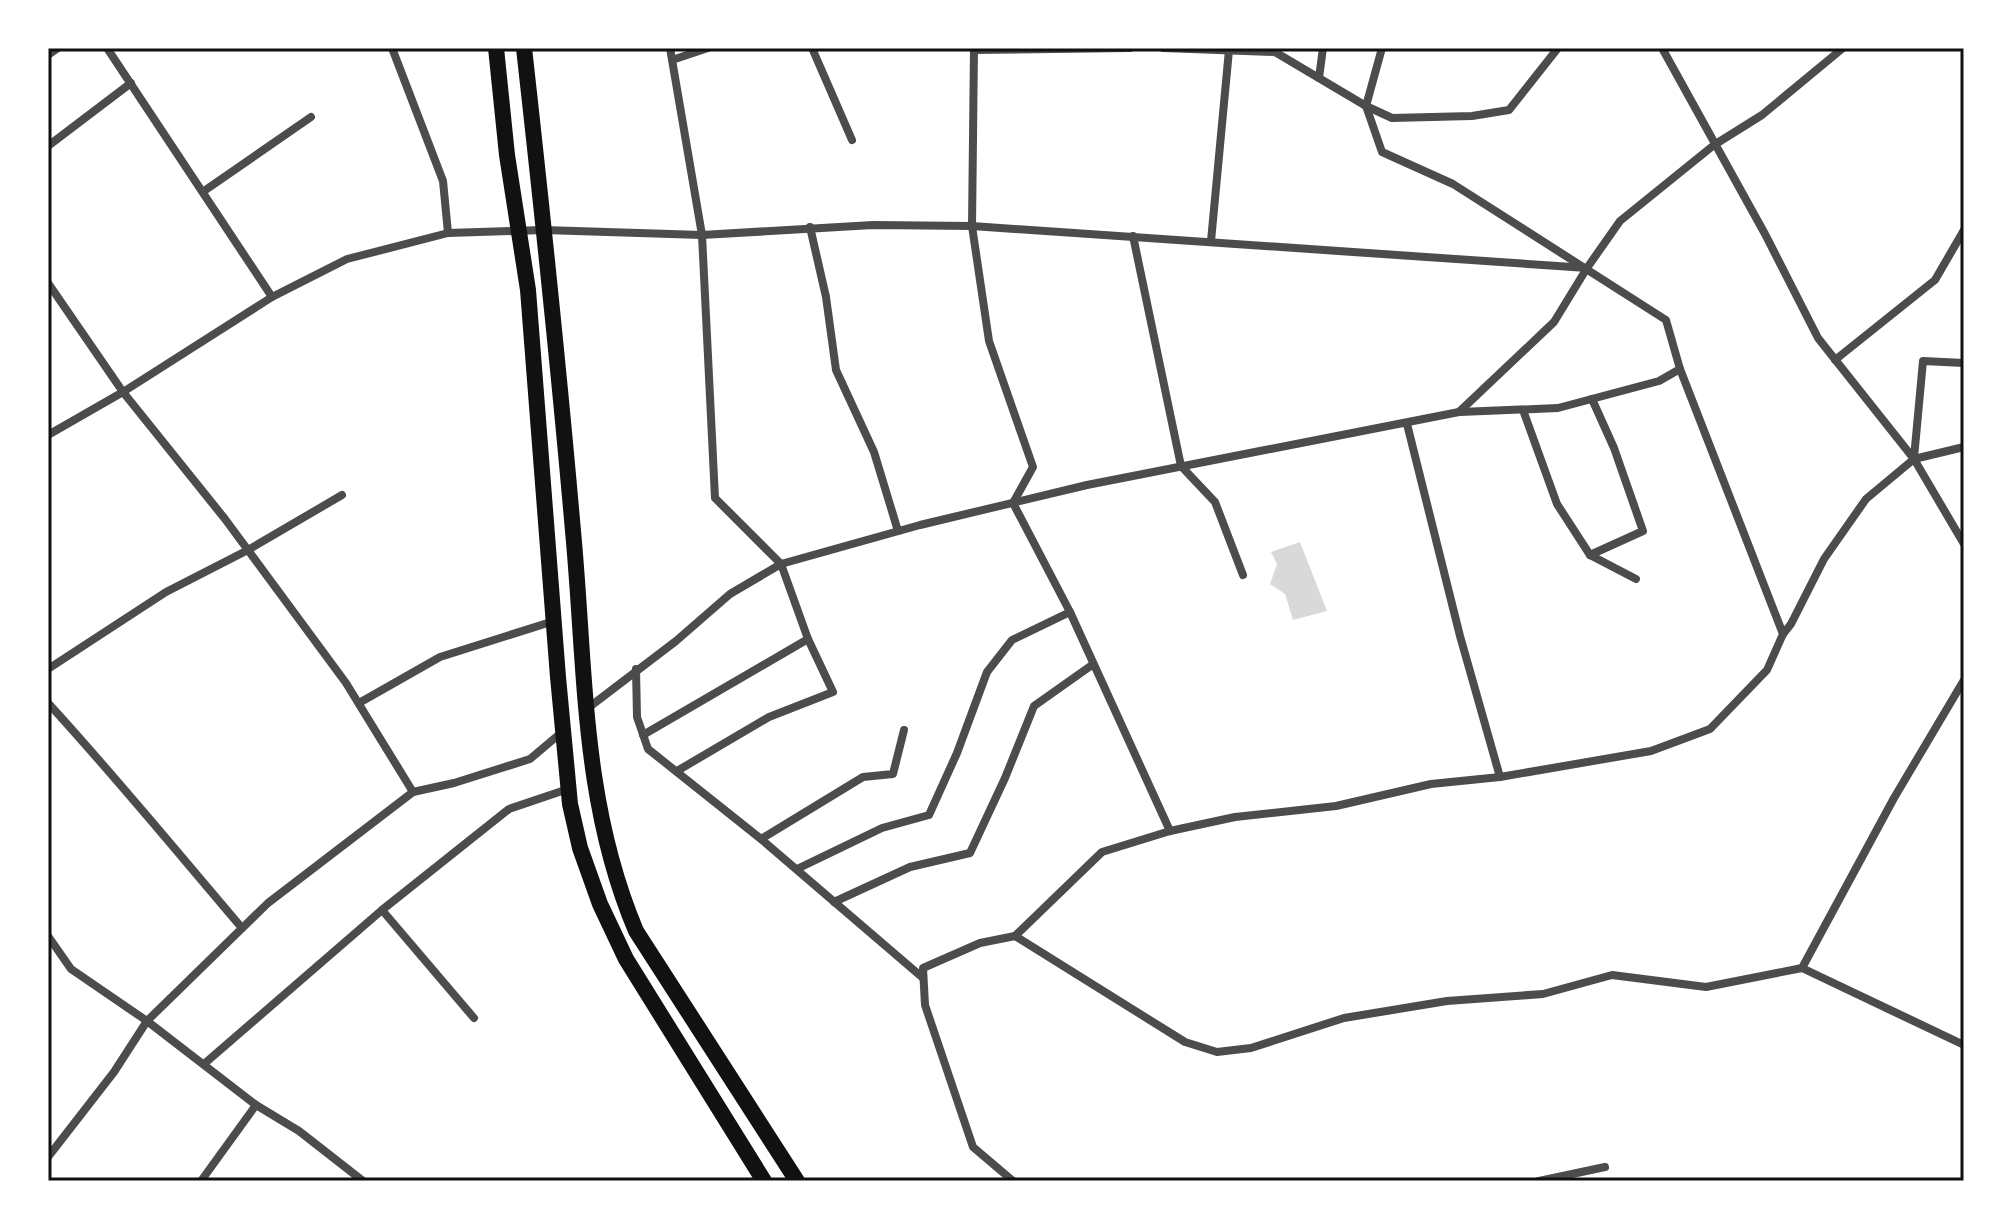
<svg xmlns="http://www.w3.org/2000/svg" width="2012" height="1229" viewBox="0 0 2012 1229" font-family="Cabin,sans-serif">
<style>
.water{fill:#d9d9d9}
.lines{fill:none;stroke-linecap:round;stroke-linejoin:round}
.minor{stroke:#4c4c4c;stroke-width:8}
.trunk{stroke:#111;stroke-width:16}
.neatline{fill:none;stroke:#111;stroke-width:3}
</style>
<rect width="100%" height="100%" fill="#fff"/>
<polygon class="water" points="1300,542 1327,611 1293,620 1285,594 1270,584 1277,564 1271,552"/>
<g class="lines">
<g class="minor">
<polyline points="107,48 272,297"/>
<polyline points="392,48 443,181 448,233"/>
<polyline points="812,48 852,140"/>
<polyline points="974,48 972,226 989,341 1033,467 1013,503 1070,612 1170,831"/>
<polyline points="1163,48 1275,52 1366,106 1392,118 1472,116 1509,110 1558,48"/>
<polyline points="1382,48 1366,106 1382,152 1453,184 1666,320 1680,369 1659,381 1558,408 1460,412"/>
<polyline points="1662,48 1765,234 1818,338 1914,459 1964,544"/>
<polyline points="974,50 1130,48"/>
<polyline points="48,55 58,48"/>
<polyline points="672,60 708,48"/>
<polyline points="1319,78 1323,48"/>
<polyline points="48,146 131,83"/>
<polyline points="204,191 311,117"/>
<polyline points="810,227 826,297 836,370 874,452 898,531"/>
<polyline points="1133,236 1181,466 1215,502 1243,575"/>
<polyline points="1211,241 1229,50"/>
<polyline points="48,283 123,392 225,519 346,683 413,792"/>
<polyline points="1835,360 1935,280 1964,230"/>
<polyline points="1680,369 1783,634"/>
<polyline points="1523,410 1557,504 1590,555 1636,579"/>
<polyline points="1407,424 1460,636 1500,777"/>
<polyline points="48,435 123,392 272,297 347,259 448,233 544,230 702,235 873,225 972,226 1587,268"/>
<polyline points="1914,458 1923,361 1964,363"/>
<polyline points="1590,555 1643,531 1614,448 1592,399"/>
<polyline points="48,669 166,592 248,550 342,495"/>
<polyline points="636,669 637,717 648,749 761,839 923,978"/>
<path d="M48,703C115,776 178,853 242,928"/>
<polyline points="359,703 440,657 554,621"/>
<polyline points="588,708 676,641 730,594 781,564 920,525 1087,485 1459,412 1554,322 1587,268 1620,221 1714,145 1762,115 1843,48"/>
<polyline points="643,735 808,639 781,564 715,498 702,235 670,48"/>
<polyline points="677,771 769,717 833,692 808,639"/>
<polyline points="761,839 863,777 893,774 904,730"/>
<polyline points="797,869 882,828 929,815 957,753 987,672 1012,640 1070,612"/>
<polyline points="834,902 910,867 970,853 1005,778 1034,706 1092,665"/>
<polyline points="382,910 474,1018"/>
<polyline points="48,936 71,969 147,1021 256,1105 299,1131 363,1181"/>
<polyline points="1015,936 1185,1042 1217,1052 1251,1048 1344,1018 1447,1001 1543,994 1612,975 1706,987 1802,968 1894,798 1964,680"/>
<polyline points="1802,968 1964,1045"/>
<polyline points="204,1064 382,910 509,809 568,789"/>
<polyline points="48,1157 114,1072 147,1021 268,903 413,792 454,783 530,759 562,732"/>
<polyline points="201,1181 256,1105"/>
<polyline points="1013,1181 973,1147 925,1005 923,968 980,943 1015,936 1102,852 1170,831 1235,817 1336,806 1431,784 1500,777 1651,751 1710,729 1767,670 1783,634 1791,624 1824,559 1866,499 1914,459 1964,447"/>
<polyline points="1539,1181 1605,1167"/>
</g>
<g class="trunk">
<polyline points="496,48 507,155 528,290 558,677 570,804 580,848 600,904 626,959 764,1181"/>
<path d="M524,48C542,209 559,370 573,531C586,669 581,801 636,931L797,1181"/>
</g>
</g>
<rect width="2012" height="1229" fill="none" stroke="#ffffff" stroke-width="100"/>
<rect x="50" y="50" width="1912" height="1129" class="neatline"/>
</svg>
